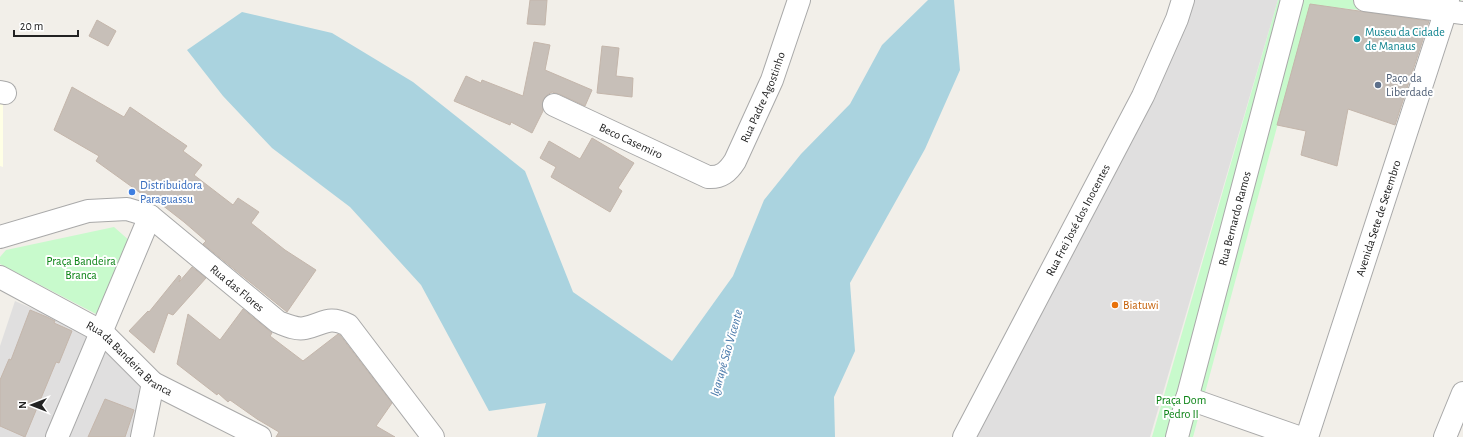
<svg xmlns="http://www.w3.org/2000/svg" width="1463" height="437" viewBox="0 0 1463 437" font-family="'Alegreya Sans',sans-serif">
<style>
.residential{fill:#e0dfdf}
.education{fill:#ffffe5}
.park{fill:#c8facc}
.water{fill:#aad3df}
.building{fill:#c7bfb8;stroke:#c4b6ab}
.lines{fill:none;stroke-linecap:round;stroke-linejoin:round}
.street-casing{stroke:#a9a9a9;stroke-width:24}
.street{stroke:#fff;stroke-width:22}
.culture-dot{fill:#0f9aa8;stroke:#fff;stroke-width:1.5}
.service-dot{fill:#5c6f8a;stroke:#fff;stroke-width:1.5}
.shop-dot{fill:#3f7fe0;stroke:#fff;stroke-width:1.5}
.food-dot{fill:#e8710a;stroke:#fff;stroke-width:1.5}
.labels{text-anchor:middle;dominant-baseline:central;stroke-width:4;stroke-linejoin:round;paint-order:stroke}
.culture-label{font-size:12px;fill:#0d838f;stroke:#fff;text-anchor:start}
.service-label{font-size:12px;fill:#4e5e75;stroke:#fff;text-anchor:start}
.street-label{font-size:12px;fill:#222;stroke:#fff}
.shop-label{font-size:12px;fill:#366cbe;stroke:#fff;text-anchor:start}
.park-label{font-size:12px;fill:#0c8416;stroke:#fff}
.food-label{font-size:12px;fill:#c56008;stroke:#fff;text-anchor:start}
.water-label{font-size:13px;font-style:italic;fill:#4a7aab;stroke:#fff}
</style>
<rect width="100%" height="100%" fill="#f2efe9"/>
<g class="residential">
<polygon points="1183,0 1278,0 1150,437 964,437"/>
<polygon points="15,301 94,335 50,437 0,437 0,346"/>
<polygon points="103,345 146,389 135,437 68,437"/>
</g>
<polygon class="education" points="0,93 3,93 3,167 0,166"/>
<g class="park">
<polygon points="1278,0 1461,0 1459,20 1310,5 1193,437 1152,437"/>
<polygon points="114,227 131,242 98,315 0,264 0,257 6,250"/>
</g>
<polygon class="water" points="928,0 954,0 960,70 925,149 850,283 855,351 834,397 835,437 537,437 546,403 489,411 421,285 350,207 272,148 223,96 187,50 242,12 332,33 413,82 525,171 573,292 672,361 733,276 764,200 801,154 850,104 882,45"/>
<g class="building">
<polygon points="530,0 547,0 545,25 527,24"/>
<polygon points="1310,4 1429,21 1395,125 1348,109 1337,166 1301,155 1306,131 1277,125"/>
<polygon points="97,20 116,31 108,46 89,36"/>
<polygon points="534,42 550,45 545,70 592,90 585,106 559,94 552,92 547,95 543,100 543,111 532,133 511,122 510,125 454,101 466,76 481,83 482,80 523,96"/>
<polygon points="602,46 619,48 616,76 633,78 632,97 597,93"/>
<polygon points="72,87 124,117 130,107 187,146 183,151 202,165 194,175 233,205 238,198 259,212 251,223 285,250 316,270 287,312 203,244 206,241 184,222 148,194 146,197 96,161 99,156 54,130"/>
<polygon points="592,138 634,163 618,188 622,191 610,212 551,177 556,167 540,158 549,141 580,159"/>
<polygon points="192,267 206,278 173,315 168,313 154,353 129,331 148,311 149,312 179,275 181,277 179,282"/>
<polygon points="243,309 272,333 270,336 303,361 338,334 340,335 392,403 376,426 395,437 276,437 279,432 257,419 230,400 228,402 218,393 217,395 177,364 188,314 220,340"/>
<polygon points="30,310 47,317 55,321 54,323 72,331 59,363 56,362 25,437 0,426 0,380 9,359 11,360"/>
<polygon points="105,399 134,410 125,437 88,437"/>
</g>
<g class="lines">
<defs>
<g id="street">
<polyline points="1365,0 1463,13"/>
<polyline points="0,92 5,93"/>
<path id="s1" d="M554,105L708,177C721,178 728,172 735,161L772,80L799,0"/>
<path id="s2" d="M0,237L88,211L127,209L150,216L278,322C286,325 296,330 305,328C324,324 328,315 348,325L433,437"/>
<path id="s3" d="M0,277L102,332L153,383L260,437"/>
<polyline points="1187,398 1298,437"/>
<polyline points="57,437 150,216"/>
<polyline points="142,437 153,383"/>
<path id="s4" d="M964,437L1143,96L1177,19L1183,0"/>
<path id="s5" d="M1177,437L1292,0"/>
<path id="s6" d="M1307,437L1446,10L1448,0"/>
<polyline points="1445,437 1463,393"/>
</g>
</defs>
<use href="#street" class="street-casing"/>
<use href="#street" class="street"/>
</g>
<circle class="culture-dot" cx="1357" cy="39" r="4"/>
<circle class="service-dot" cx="1378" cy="85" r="4"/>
<circle class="shop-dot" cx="132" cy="192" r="4"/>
<circle class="food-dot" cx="1115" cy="305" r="4"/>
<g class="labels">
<g class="culture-label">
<text x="1365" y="32">Museu da Cidade<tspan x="1365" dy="14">de Manaus</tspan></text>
</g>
<g class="service-label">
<text x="1386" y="78">Paço da<tspan x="1386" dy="14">Liberdade</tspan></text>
</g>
<g class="street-label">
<text stroke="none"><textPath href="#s1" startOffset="273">Rua Padre Agostinho</textPath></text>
<text stroke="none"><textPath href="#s1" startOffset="85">Beco Casemiro</textPath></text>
<text stroke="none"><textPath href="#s5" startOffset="226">Rua Bernardo Ramos</textPath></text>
<text stroke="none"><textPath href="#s6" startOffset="230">Avenida Sete de Setembro</textPath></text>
<text stroke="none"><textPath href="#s4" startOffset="245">Rua Frei José dos Inocentes</textPath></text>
<text stroke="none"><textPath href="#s2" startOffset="268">Rua das Flores</textPath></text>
<text stroke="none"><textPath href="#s3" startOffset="154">Rua da Bandeira Branca</textPath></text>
</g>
<g class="shop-label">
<text x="140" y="185">Distribuidora<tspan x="140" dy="14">Paraguassu</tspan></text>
</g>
<g class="park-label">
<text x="81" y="261">Praça Bandeira<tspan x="81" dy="14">Branca</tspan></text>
<text x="1181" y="400">Praça Dom<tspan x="1181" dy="14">Pedro II</tspan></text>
</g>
<g class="food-label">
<text x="1123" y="305">Biatuwi</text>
</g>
<g class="water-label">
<text transform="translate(727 353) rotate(-74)">Igarapé São Vicente</text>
</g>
</g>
<g transform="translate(32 405) rotate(270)" stroke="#ffffff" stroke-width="3" paint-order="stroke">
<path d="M0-3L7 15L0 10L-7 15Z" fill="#222222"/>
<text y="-6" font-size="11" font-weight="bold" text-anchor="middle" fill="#222222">N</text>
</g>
<path d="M14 30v6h64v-6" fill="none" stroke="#222222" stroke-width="2"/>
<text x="20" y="30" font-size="12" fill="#222222" stroke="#ffffff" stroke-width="3" paint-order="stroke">20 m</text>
</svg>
